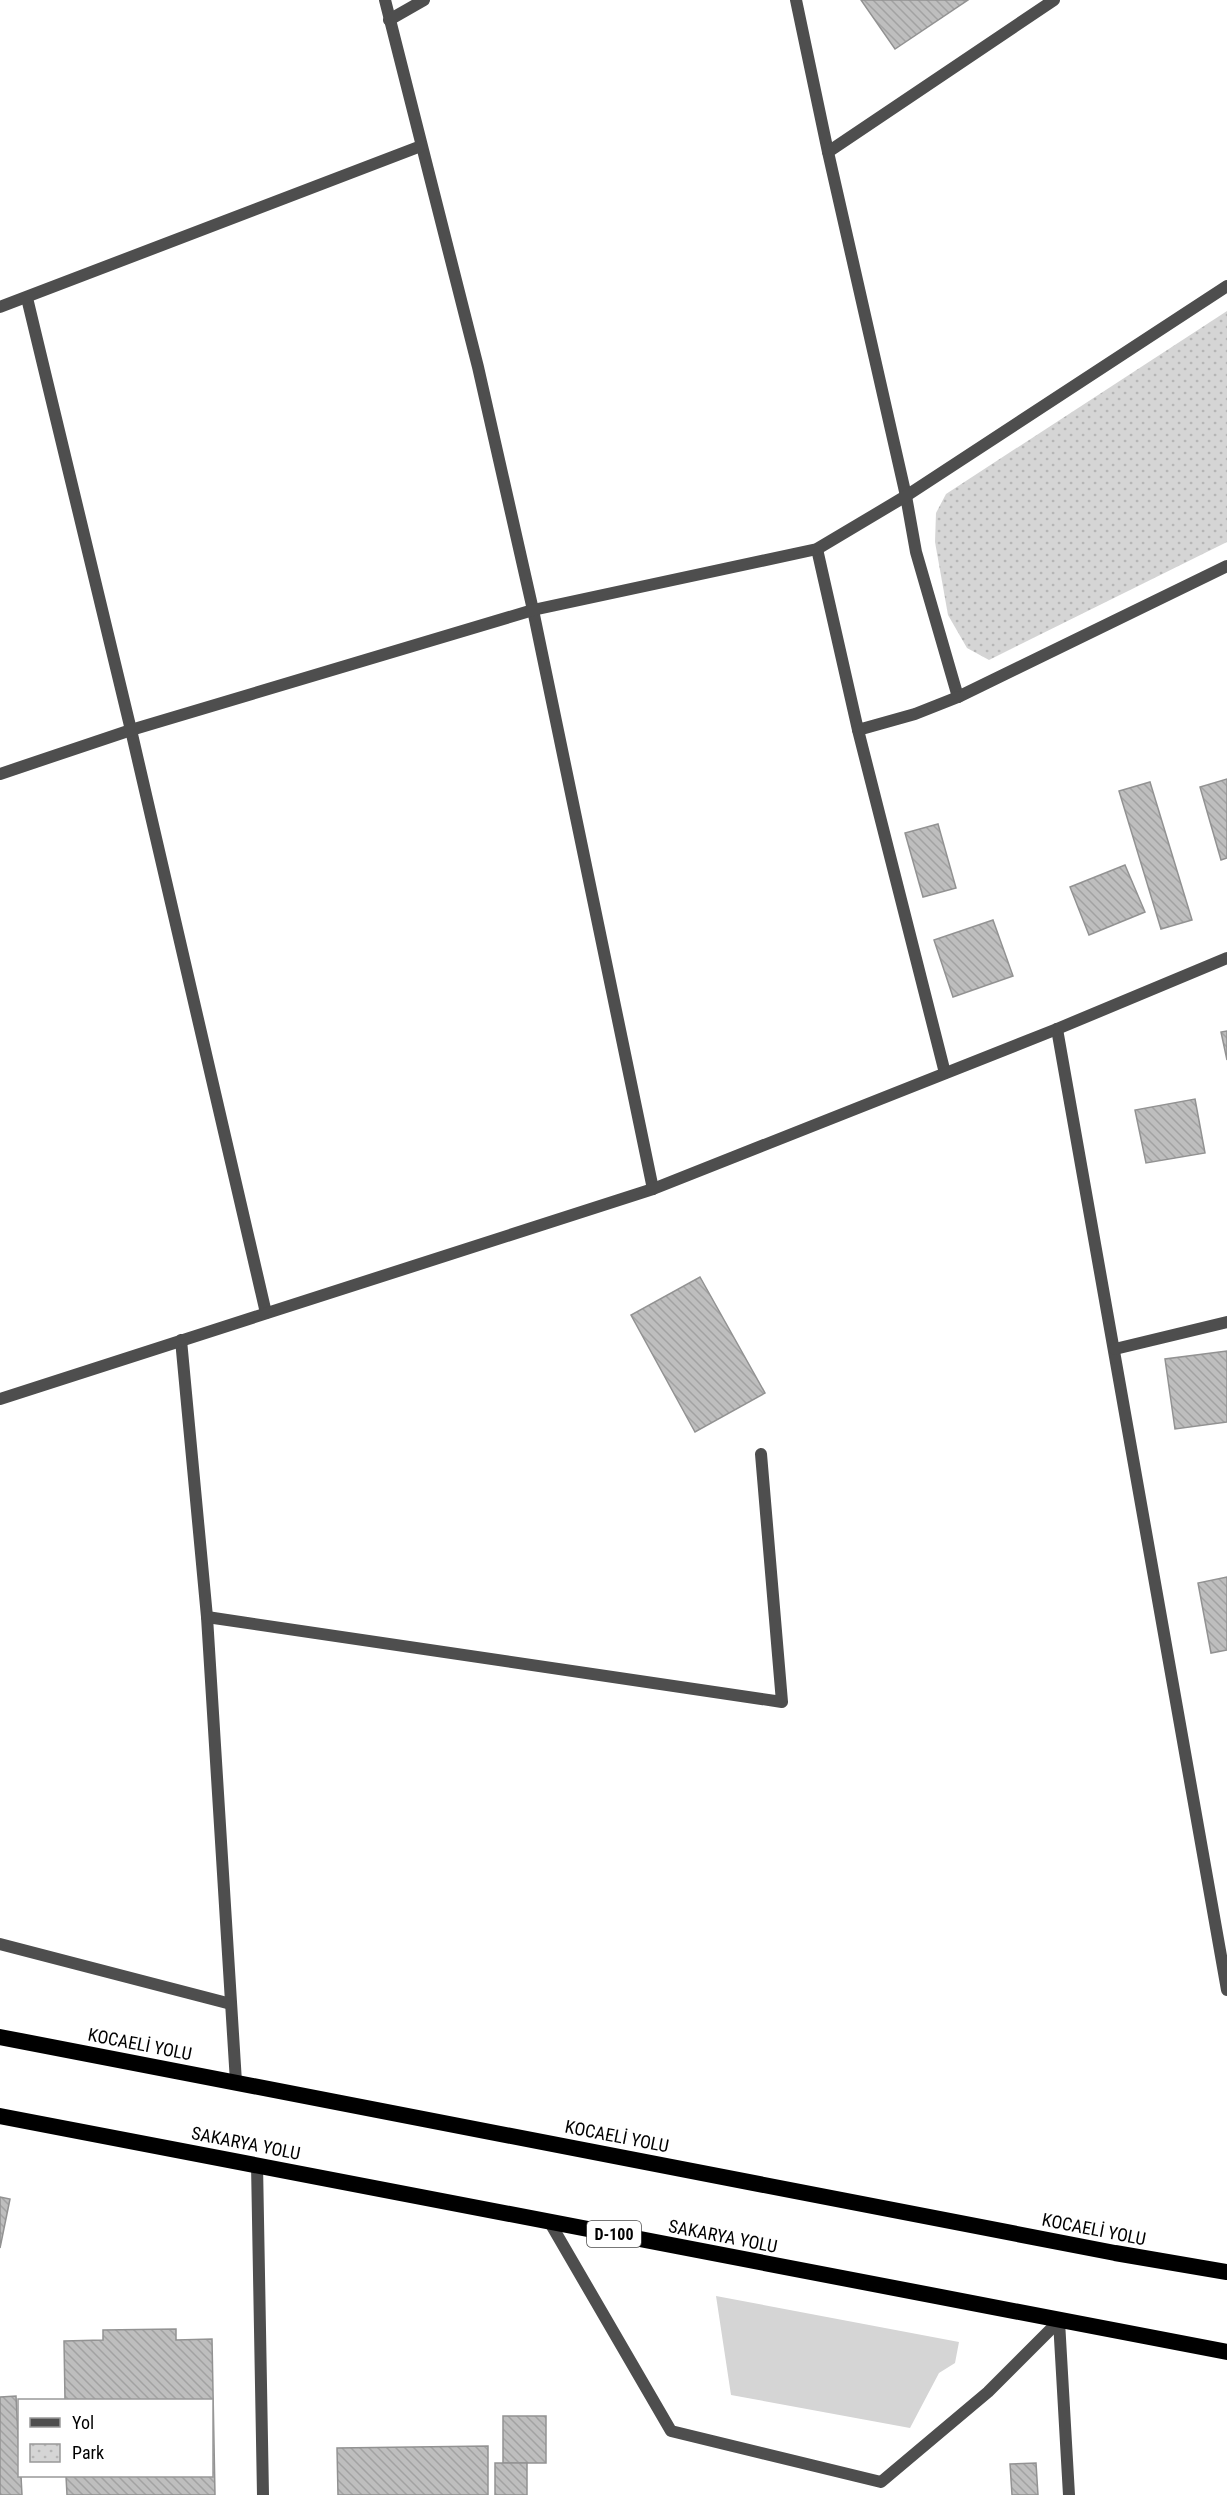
<svg xmlns="http://www.w3.org/2000/svg" width="1227" height="2495" viewBox="0 0 1227 2495" font-family="'Roboto Condensed',sans-serif">
<style>
.grass{fill:#d5d5d5}
.park{fill:url(#park-dots)}
.building{fill:url(#building-back-hatch);stroke:#929292;stroke-width:1.5}
.lines{fill:none;stroke-linecap:round;stroke-linejoin:round}
.service{stroke:#4e4e4e;stroke-width:12}
.minor{stroke:#4e4e4e;stroke-width:12}
.trunk{stroke:#000;stroke-width:16}
.labels{text-anchor:middle;dominant-baseline:central;stroke-width:6;stroke-linejoin:round;paint-order:stroke}
.shield{fill:#fff;stroke:#4c4c4c;stroke-width:1.5}
.shield-label{font-size:16px;font-weight:bold;fill:#000}
.street-label{font-size:18px;fill:#000;stroke:#fff}
</style>
<defs>
<pattern id="park-dots" width="8" height="8" patternUnits="userSpaceOnUse" patternTransform="scale(1.5)"><rect width="8" height="8" fill="#d5d5d5"/><path d="M2 2h.1M6 6h.1" fill="none" stroke="#b5b5b5" stroke-width="1.8" stroke-linecap="round"/></pattern>
<pattern id="building-back-hatch" width="6" height="6" patternUnits="userSpaceOnUse" patternTransform="scale(1.5)"><rect width="6" height="6" fill="#bebebe"/><path d="M-1 5l2 2M0 0l6 6M5-1l2 2" fill="none" stroke="#a2a2a2"/></pattern>
</defs>
<rect width="100%" height="100%" fill="#fff"/>
<polygon class="grass" points="716,2296 959,2342 955,2363 939,2373 910,2428 731,2395"/>
<polygon class="park" points="1227,311 1227,542 989,660 967,648 948,615 935,542 936,513 946,494"/>
<g class="building">
<polygon points="861,0 968,0 895,49"/>
<polygon points="1227,779 1227,858 1221,860 1200,787"/>
<polygon points="1150,782 1192,920 1161,929 1119,791"/>
<polygon points="938,824 956,888 923,897 905,833"/>
<polygon points="1125,865 1145,912 1089,935 1070,887"/>
<polygon points="993,920 1013,976 953,997 934,940"/>
<polygon points="1227,1031 1227,1060 1221,1032"/>
<polygon points="1195,1099 1205,1153 1146,1163 1135,1110"/>
<polygon points="700,1277 765,1393 695,1432 631,1315"/>
<polygon points="1227,1351 1227,1422 1175,1429 1165,1359"/>
<polygon points="1227,1577 1227,1650 1211,1653 1198,1583"/>
<polygon points="0,2197 10,2199 0,2248"/>
<polygon points="176,2329 176,2340 212,2339 215,2495 67,2495 66,2476 212,2476 212,2400 65,2400 64,2341 103,2340 103,2330"/>
<polygon points="16,2396 20,2476 21,2476 22,2495 0,2495 0,2397"/>
<rect x="503" y="2416" width="43" height="47"/>
<polygon points="488,2446 488,2495 338,2495 337,2448"/>
<rect x="495" y="2463" width="32" height="32"/>
<polygon points="1036,2463 1038,2495 1012,2495 1010,2464"/>
</g>
<g class="lines">
<polyline class="service" points="549,2221 671,2431 881,2482 988,2392 1059,2321"/>
<g class="minor">
<polyline points="385,0 478,367 533,610 653,1189"/>
<polyline points="796,0 828,152"/>
<polyline points="1054,0 828,152 906,496 916,552 958,697 1227,566"/>
<polyline points="389,20 424,0"/>
<polyline points="27,298 131,730 266,1313"/>
<polyline points="0,307 421,146"/>
<polyline points="817,549 858,730 915,714 958,697"/>
<polyline points="858,730 945,1073"/>
<polyline points="0,774 131,730 533,610 817,549 906,496 1227,286"/>
<polyline points="1057,1029 1227,1990"/>
<polyline points="181,1340 207,1617 236,2082"/>
<polyline points="1115,1349 1227,1322"/>
<polyline points="0,1399 653,1189 1057,1029 1227,958"/>
<polyline points="207,1617 782,1702 761,1454"/>
<polyline points="0,1944 231,2004"/>
<polyline points="257,2164 263,2495"/>
<polyline points="1059,2321 1069,2495"/>
</g>
<g class="trunk">
<polyline points="0,2037 1115,2253 1227,2272"/>
<polyline points="0,2116 1227,2352"/>
</g>
</g>
<g class="labels">
<rect class="shield" x="587" y="2221" width="54" height="26" rx="4.5"/>
<g class="shield-label">
<text x="614" y="2234">D-100</text>
</g>
<g class="street-label">
<text transform="translate(140 2044) rotate(11)">KOCAELİ YOLU</text>
<text transform="translate(617 2136) rotate(11)">KOCAELİ YOLU</text>
<text transform="translate(246 2143) rotate(11)">SAKARYA YOLU</text>
<text transform="translate(1094 2229) rotate(11)">KOCAELİ YOLU</text>
<text transform="translate(723 2236) rotate(11)">SAKARYA YOLU</text>
</g>
</g>
<rect x="18" y="2399" width="195" height="78" fill="#ffffff" stroke="#999999" stroke-width="1.5"/>
<rect x="30" y="2418" width="30" height="9" fill="#4e4e4e" stroke="#999999" stroke-width="1.5"/>
<text x="72" y="2429" font-size="18" fill="#000000">Yol</text>
<rect x="30" y="2444" width="30" height="18" fill="url(#park-dots)" stroke="#999999" stroke-width="1.5"/>
<text x="72" y="2459" font-size="18" fill="#000000">Park</text>
</svg>
